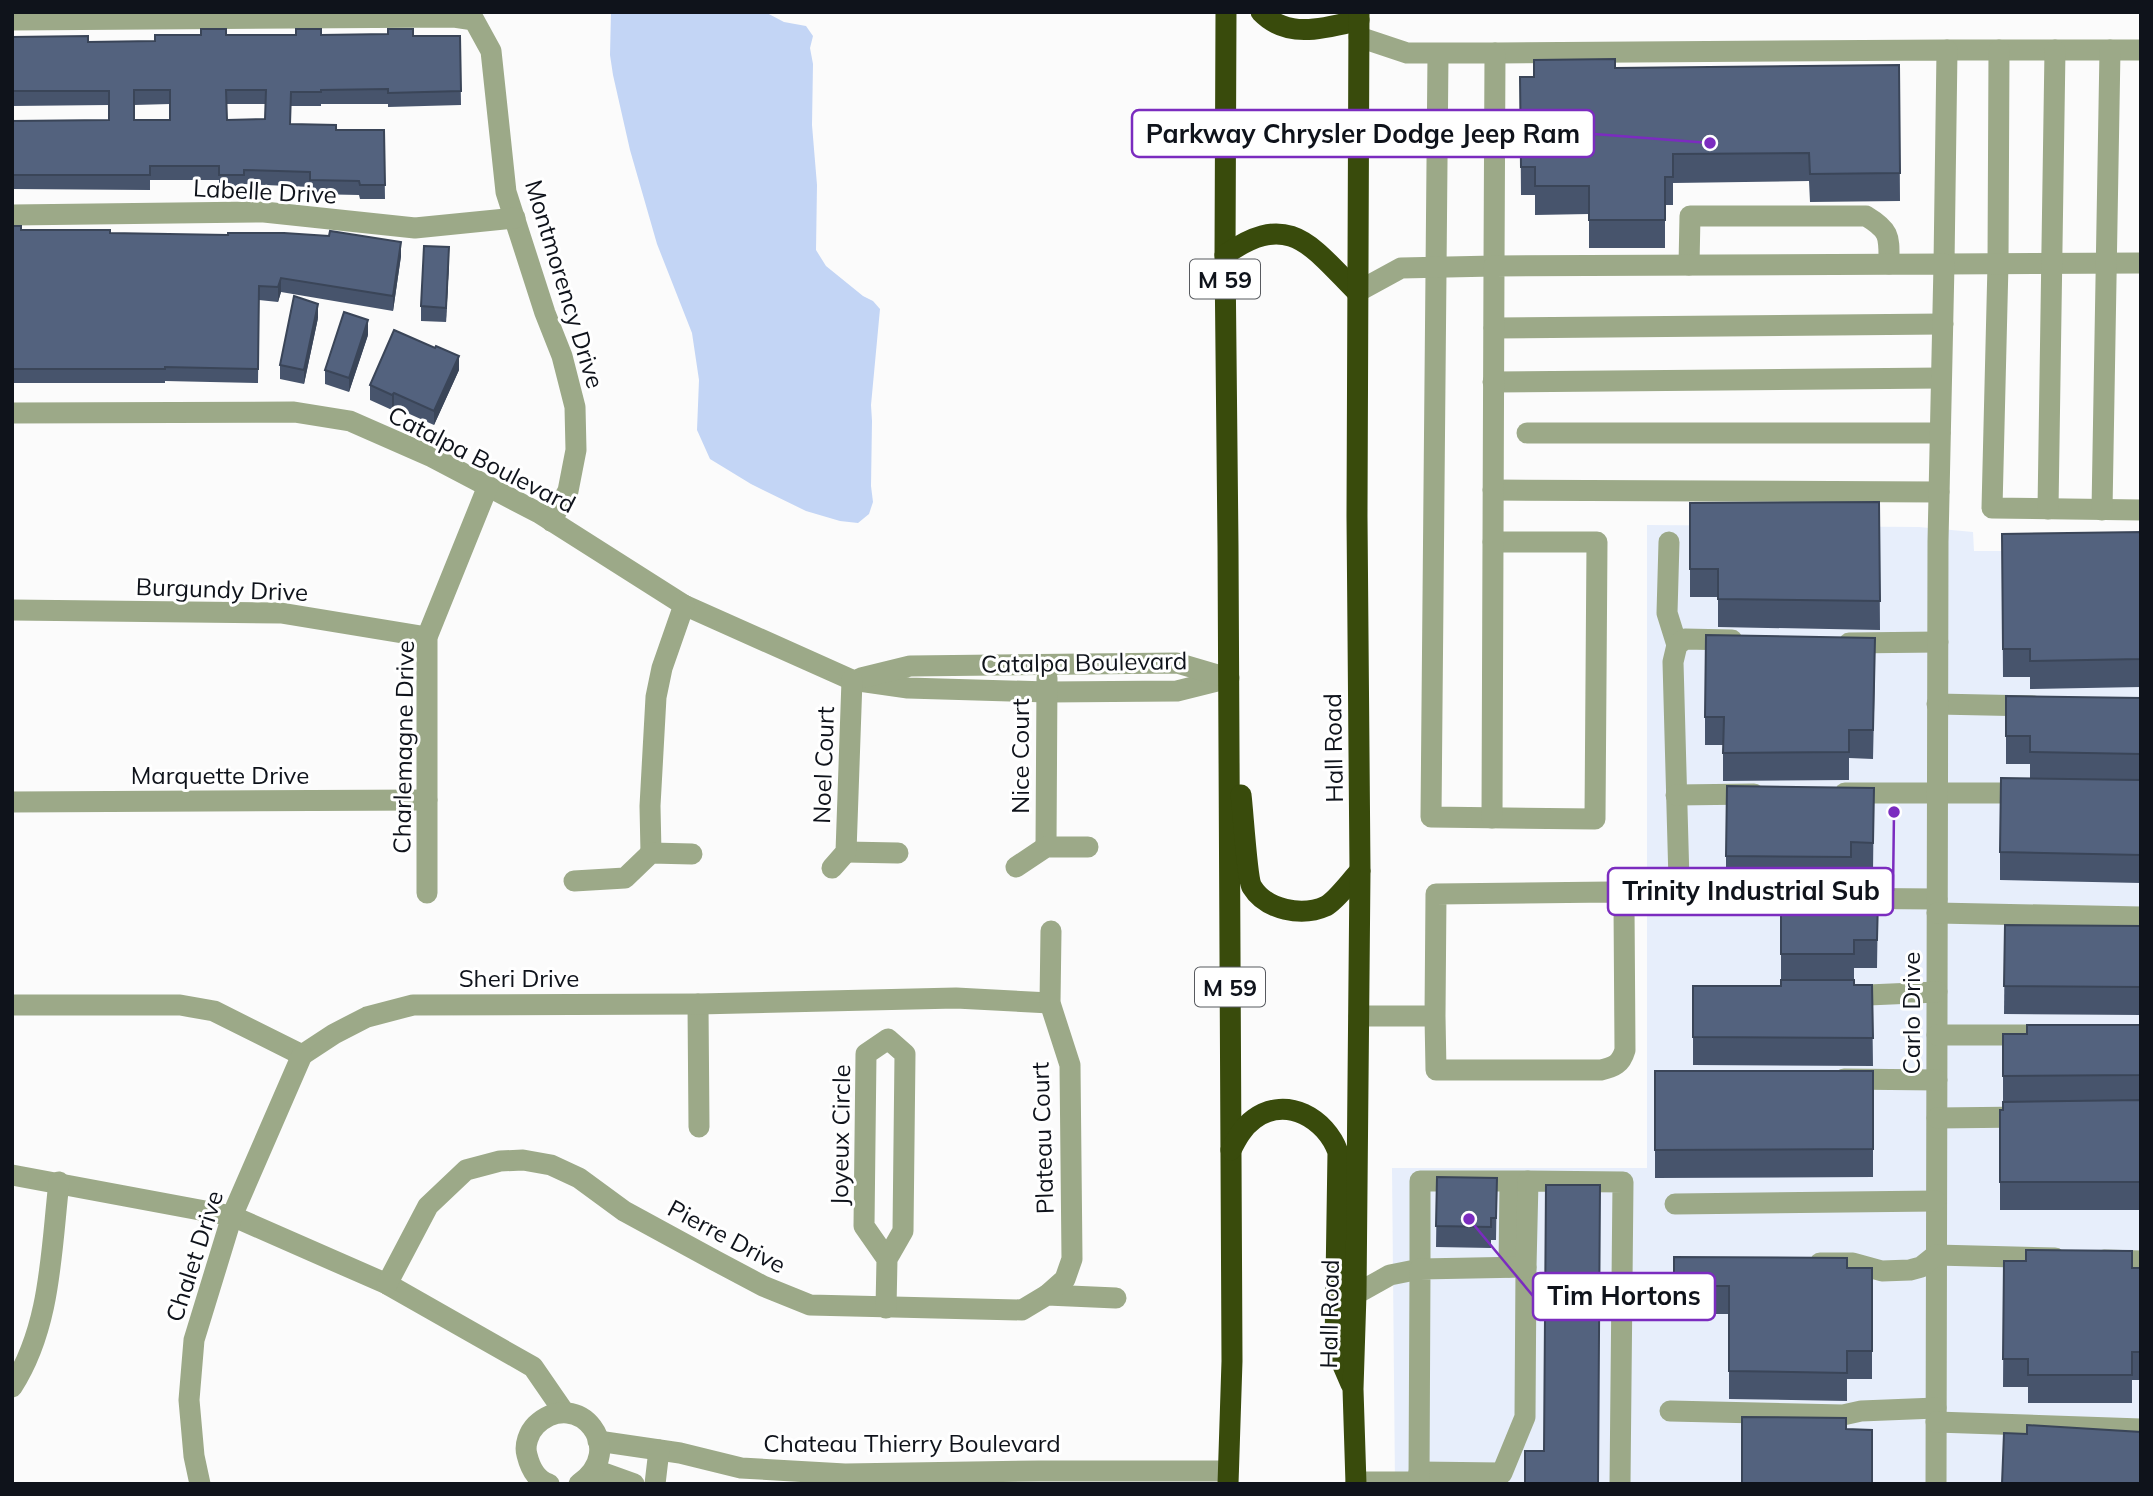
<svg xmlns="http://www.w3.org/2000/svg" width="2153" height="1496" viewBox="0 0 2153 1496" font-family="Mulish,sans-serif">
<style>
.built{fill:#e7eefb}
.water{fill:#c3d5f5}
.lines{fill:none;stroke-linecap:round;stroke-linejoin:round}
.minor{stroke:#9ca988;stroke-width:21}
.highway{stroke:#394b0c;stroke-width:21}
.wall{fill:#47546c;fill-rule:evenodd}
.shaded-wall{fill:#3a4558}
.building{fill:#53627e;stroke:#3a4558;stroke-width:2;fill-rule:evenodd}
.labels{text-anchor:middle;dominant-baseline:central;stroke-width:6;stroke-linejoin:round;paint-order:stroke}
.shield{fill:#fff;stroke:#575a5f;stroke-width:2}
.shield-label{font-size:23px;font-weight:bold;fill:#0f131b}
.street-label{font-size:24px;fill:#0f131b;stroke:#fff}
.leader{fill:none;stroke:#7b2cbf;stroke-width:2.5}
.callout-dot{fill:#7b2cbf;stroke:#fff;stroke-width:2.5}
.callout{fill:#fff;stroke:#7b2cbf;stroke-width:2.5}
.callout-label{font-size:26px;text-anchor:middle;font-weight:bold;fill:#0f131b}
</style>
<rect width="100%" height="100%" fill="#fbfbfb"/>
<polygon class="built" points="1647,525 1919,527 1973,532 1974,551 2141,551 2141,1484 1395,1484 1392,1168 1647,1168"/>
<polygon class="water" points="611,12 765,12 784,22 806,26 813,36 810,48 813,64 812,125 817,185 816,250 826,266 863,296 873,301 880,309 871,405 872,421 871,486 873,502 869,514 858,523 840,521 806,511 751,484 710,459 697,430 699,380 692,333 657,244 630,150 613,75 610,55"/>
<g class="lines">
<g class="minor">
<polyline points="12,20 454,17 474,20 491,51 506,192 545,313 562,356 575,407 576,450 568,491 551,521"/>
<polyline points="1947,50 2141,50"/>
<polyline points="1999,50 1998,264 1992,508 2141,510"/>
<polyline points="1495,53 1947,50 1944,264 2141,263"/>
<polyline points="1438,54 1431,817 1595,819 1597,542 1493,542"/>
<polyline points="12,215 264,212 415,228 515,218"/>
<path d="M1689,265L1690,216H1866C1891,231 1889,237 1889,264"/>
<polyline points="1357,292 1401,268 1494,266 1495,53 1407,53 1359,37"/>
<polyline points="1494,328 1943,324"/>
<polyline points="1493,382 1941,378"/>
<polyline points="12,413 294,412 350,421 432,457 539,513 684,605 852,680 908,688 1047,692 1177,691 1229,678"/>
<polyline points="1527,433 1940,433"/>
<polyline points="1493,490 1939,492"/>
<polyline points="2048,509 2055,50"/>
<polyline points="2102,510 2110,50"/>
<polyline points="1669,542 1667,613 1677,645"/>
<polyline points="12,610 281,613 427,637"/>
<polyline points="1732,640 1685,639 1677,645 1673,662 1679,881 1683,887 1703,897 1937,899"/>
<polyline points="1849,643 1938,642"/>
<polyline points="861,678 910,666 1177,663 1228,678"/>
<polyline points="1937,704 2034,706"/>
<polyline points="1845,793 2030,793"/>
<polyline points="1676,795 1754,794"/>
<polyline points="12,802 427,800"/>
<polyline points="1492,818 1494,266 1944,264 1938,542 1936,1484"/>
<polyline points="1046,847 1047,678"/>
<polyline points="846,852 898,853"/>
<polyline points="651,853 650,806 656,697 662,668 684,605"/>
<polyline points="1016,867 1046,847 1088,847"/>
<polyline points="832,868 846,852 852,680"/>
<polyline points="574,881 625,878 651,853 692,854"/>
<polyline points="427,893 427,637 488,486"/>
<polyline points="1937,913 2141,917"/>
<polyline points="1845,996 1937,992"/>
<polyline points="698,1004 699,1127"/>
<polyline points="12,1005 180,1005 214,1011 302,1055"/>
<path d="M1359,1016H1435L1436,894L1611,892L1624,905L1625,1050C1621,1064 1614,1067 1601,1070H1436L1435,1016"/>
<polyline points="1937,1035 2029,1035"/>
<polyline points="302,1055 334,1034 367,1017 413,1005 698,1004 956,998 1050,1003"/>
<polyline points="1844,1079 1937,1080"/>
<polyline points="1937,1118 2027,1117"/>
<polyline points="12,1175 232,1216 387,1284 533,1367 564,1412"/>
<polyline points="1675,1204 1936,1201"/>
<polyline points="2104,1260 2141,1261"/>
<polyline points="1820,1263 1853,1263 1882,1271 1910,1270 1921,1267 1936,1255 2055,1258"/>
<polyline points="1509,1267 1510,1182"/>
<polyline points="387,1284 428,1206 466,1170 500,1161 523,1160 551,1165 579,1178 624,1211 714,1260 763,1286 810,1305 1022,1310 1047,1295 1116,1298"/>
<polyline points="1356,1294 1390,1275 1420,1269 1420,1181 1528,1181"/>
<polyline points="1047,1295 1065,1279 1072,1259 1070,1065 1050,1003 1051,931"/>
<polyline points="886,1308 887,1259 903,1231 905,1054 888,1039 866,1054 864,1226 887,1259"/>
<path d="M12,1387C51,1327 51,1251 59,1182"/>
<polyline points="1670,1411 1843,1415 1861,1411 1936,1408"/>
<polyline points="1936,1422 2141,1429"/>
<polyline points="598,1441 680,1453 741,1468 845,1474 1039,1471 1228,1471"/>
<polyline points="595,1470 634,1484"/>
<polyline points="1419,1472 1502,1473 1525,1417 1526,1267"/>
<polyline points="1356,1482 1419,1482"/>
<polyline points="200,1484 194,1456 189,1400 194,1340 232,1216 302,1055"/>
<path d="M549,1484C536,1480 530,1467 527,1455C524,1445 529,1432 536,1425C578,1386 629,1450 579,1484"/>
<polyline points="655,1484 659,1450"/>
<polyline points="1419,1484 1420,1269 1526,1267 1528,1181 1623,1182 1620,1484"/>
</g>
<g class="highway">
<polyline points="1226,12 1225,255 1228,546 1232,1361 1228,1484"/>
<path d="M1261,12C1288,40 1326,28 1359,20"/>
<path d="M1225,255C1289,209 1311,246 1357,292"/>
<path d="M1241,795C1243,810 1247,879 1252,887C1266,910 1302,917 1326,906C1336,901 1352,879 1360,871"/>
<path d="M1231,1150C1237,1138 1243,1127 1254,1119C1287,1095 1326,1119 1338,1152L1335,1347L1351,1384"/>
<polyline points="1356,1484 1353,1389 1356,1294 1360,871 1357,516 1359,12"/>
</g>
</g>
<g class="wall">
<path d="M226,35L460,36L461,105L388,107V104H321V106H291L290,124L336,130H384L385,199H360L359,195L310,194V187L244,184V189H219V180H150V190L12,189V121L109,120V105L12,106V37L88,42L155,41ZM170,104V120H134V105ZM226,104H266L265,119L227,120Z"/>
<polygon points="1899,65 1900,201 1810,202 1809,181 1673,183 1673,205 1665,205 1665,248 1589,248 1589,214 1535,215 1535,195 1521,195 1520,77 1534,77 1615,68"/>
<polygon points="12,226 21,230 110,233 401,256 393,311 281,292 278,302 259,300 258,383 165,381 165,383 12,383"/>
<polygon points="449,261 446,322 421,321 421,306"/>
<polygon points="318,318 304,384 280,379 280,365"/>
<polygon points="368,335 349,392 325,384 325,370"/>
<polygon points="459,370 434,425 394,407 392,410 370,400 370,385"/>
<polygon points="1879,502 1880,630 1718,627 1718,597 1690,597 1690,503"/>
<polygon points="2141,532 2141,687 2030,689 2030,677 2003,677 2002,534"/>
<polygon points="1875,666 1873,759 1849,758 1849,780 1723,781 1723,745 1705,745 1705,717"/>
<polygon points="2006,696 2141,698 2141,883 2000,880 2000,852 2030,779 2030,764 2006,764"/>
<polygon points="1874,788 1873,871 1851,871 1851,885 1726,884 1726,856"/>
<polygon points="1781,900 1878,900 1877,968 1854,968 1854,985 1872,985 1873,1066 1693,1065 1693,986 1781,986"/>
<polygon points="2005,925 2141,926 2141,1015 2004,1014"/>
<polygon points="2141,1025 2141,1210 2000,1210 2000,1110 2003,1110 2003,1034 2027,1034"/>
<polygon points="1655,1071 1873,1071 1873,1177 1655,1178"/>
<polygon points="1437,1177 1497,1178 1496,1240 1491,1240 1491,1248 1436,1247"/>
<polygon points="1674,1257 1847,1268 1872,1268 1872,1379 1847,1379 1847,1401 1729,1399 1729,1314 1674,1314"/>
<polygon points="2004,1261 2141,1268 2141,1380 2132,1380 2132,1403 2028,1403 2028,1387 2003,1387"/>
</g>
<g class="shaded-wall">
<polygon points="401,242 401,256 393,311 393,296"/>
<polygon points="449,247 449,261 446,322 446,308"/>
<polygon points="281,278 281,292 278,302 278,287"/>
<polygon points="318,304 318,318 304,384 304,370"/>
<polygon points="368,320 368,335 349,392 349,378"/>
<polygon points="459,356 459,370 434,425 434,411"/>
<polygon points="394,393 394,407 392,410 392,395"/>
</g>
<g class="building">
<path d="M201,29H226V35H296V29H321V35L388,34V29H413V36H460L461,91L388,93V89L321,90V92H291L290,124L336,125V130H384L385,185H360L359,181L310,180V172L244,170V175H219V166H150V175H12V121L109,120V91H12V37L88,36V42L155,41V35H201ZM134,90H170V120H134ZM226,90H266L265,119L227,120Z"/>
<polygon points="1615,59 1615,68 1899,65 1900,173 1810,174 1809,153 1673,154 1673,177 1665,177 1665,220 1589,220 1589,186 1535,186 1535,167 1521,167 1520,77 1534,77 1534,60"/>
<polygon points="12,226 21,226 21,230 110,230 110,233 228,235 228,233 284,233 329,236 330,231 401,242 393,296 281,278 278,287 259,286 258,369 165,367 165,369 12,369"/>
<polygon points="424,246 449,247 446,308 421,306"/>
<polygon points="294,296 318,304 304,370 280,365"/>
<polygon points="344,312 368,320 349,378 325,370"/>
<polygon points="394,330 435,348 436,346 459,356 434,411 394,393 392,395 370,385"/>
<polygon points="1879,502 1880,601 1718,599 1718,569 1690,569 1690,503"/>
<polygon points="2141,532 2141,659 2030,661 2030,649 2003,649 2002,534"/>
<polygon points="1706,635 1875,638 1873,730 1849,730 1849,752 1723,753 1724,717 1705,717"/>
<polygon points="2006,696 2141,698 2141,754 2030,752 2030,736 2006,736"/>
<polygon points="2001,778 2141,780 2141,855 2000,852"/>
<polygon points="1727,786 1874,788 1873,843 1851,842 1851,857 1726,856"/>
<polygon points="1781,900 1878,900 1877,940 1854,940 1854,954 1781,954"/>
<polygon points="2005,925 2141,926 2141,987 2004,986"/>
<polygon points="1781,980 1854,980 1854,985 1872,985 1873,1038 1693,1037 1693,986 1781,986"/>
<polygon points="2027,1025 2141,1025 2141,1075 2003,1076 2003,1034 2027,1034"/>
<polygon points="1655,1071 1873,1071 1873,1149 1655,1150"/>
<polygon points="2141,1100 2141,1182 2000,1182 2000,1110 2003,1110 2003,1102"/>
<polygon points="1437,1177 1497,1178 1496,1218 1491,1218 1491,1227 1436,1226"/>
<polygon points="1546,1185 1600,1185 1598,1484 1525,1484 1525,1451 1544,1451"/>
<polygon points="2026,1250 2132,1251 2132,1268 2141,1268 2141,1352 2132,1352 2132,1375 2028,1375 2028,1359 2003,1359 2004,1261 2026,1261"/>
<polygon points="1674,1257 1847,1258 1847,1268 1872,1268 1872,1351 1847,1351 1847,1373 1729,1371 1729,1286 1674,1286"/>
<polygon points="1742,1417 1846,1418 1846,1429 1872,1430 1872,1484 1742,1484"/>
<polygon points="2027,1425 2141,1432 2141,1484 2002,1484 2004,1433 2027,1434"/>
</g>
<g class="labels">
<g class="shield">
<rect x="1190" y="259.5" width="70" height="39" rx="5"/>
<rect x="1195" y="967.5" width="70" height="39" rx="5"/>
</g>
<g class="shield-label">
<text x="1225" y="279">M 59</text>
<text x="1230" y="987">M 59</text>
</g>
<g class="street-label">
<text transform="translate(265 191) rotate(3)">Labelle Drive</text>
<text transform="translate(565 284) rotate(73)">Montmorency Drive</text>
<text transform="translate(482 459) rotate(27)">Catalpa Boulevard</text>
<text transform="translate(222 589) rotate(2)">Burgundy Drive</text>
<text transform="translate(1084 662) rotate(-1)">Catalpa Boulevard</text>
<text transform="translate(403 747) rotate(-89)">Charlemagne Drive</text>
<text transform="translate(1333 748) rotate(-91)">Hall Road</text>
<text transform="translate(1020 756) rotate(-90)">Nice Court</text>
<text transform="translate(823 765) rotate(-88)">Noel Court</text>
<text x="220" y="775">Marquette Drive</text>
<text x="519" y="978">Sheri Drive</text>
<text transform="translate(1911 1013) rotate(-90)">Carlo Drive</text>
<text transform="translate(840 1135) rotate(-89)">Joyeux Circle</text>
<text transform="translate(1042 1138) rotate(-92)">Plateau Court</text>
<text transform="translate(727 1236) rotate(28)">Pierre Drive</text>
<text transform="translate(194 1256) rotate(-72)">Chalet Drive</text>
<text transform="translate(1329 1314) rotate(-89)">Hall Road</text>
<text x="912" y="1443">Chateau Thierry Boulevard</text>
</g>
</g>
<path class="leader" d="M1710 143L1594 134M1894 812L1893 891M1469 1219L1533 1296"/>
<g class="callout-dot">
<circle cx="1710" cy="143" r="7"/>
<circle cx="1894" cy="812" r="7"/>
<circle cx="1469" cy="1219" r="7"/>
</g>
<g class="callout">
<rect x="1132" y="110" width="462" height="47" rx="7"/>
<rect x="1608" y="868" width="285" height="47" rx="7"/>
<rect x="1533" y="1273" width="182" height="47" rx="7"/>
</g>
<g class="callout-label">
<text x="1363" y="143">Parkway Chrysler Dodge Jeep Ram</text>
<text x="1751" y="900">Trinity Industrial Sub</text>
<text x="1624" y="1305">Tim Hortons</text>
</g>
<rect width="2153" height="1496" fill="none" stroke="#0f131b" stroke-width="28"/>
</svg>
